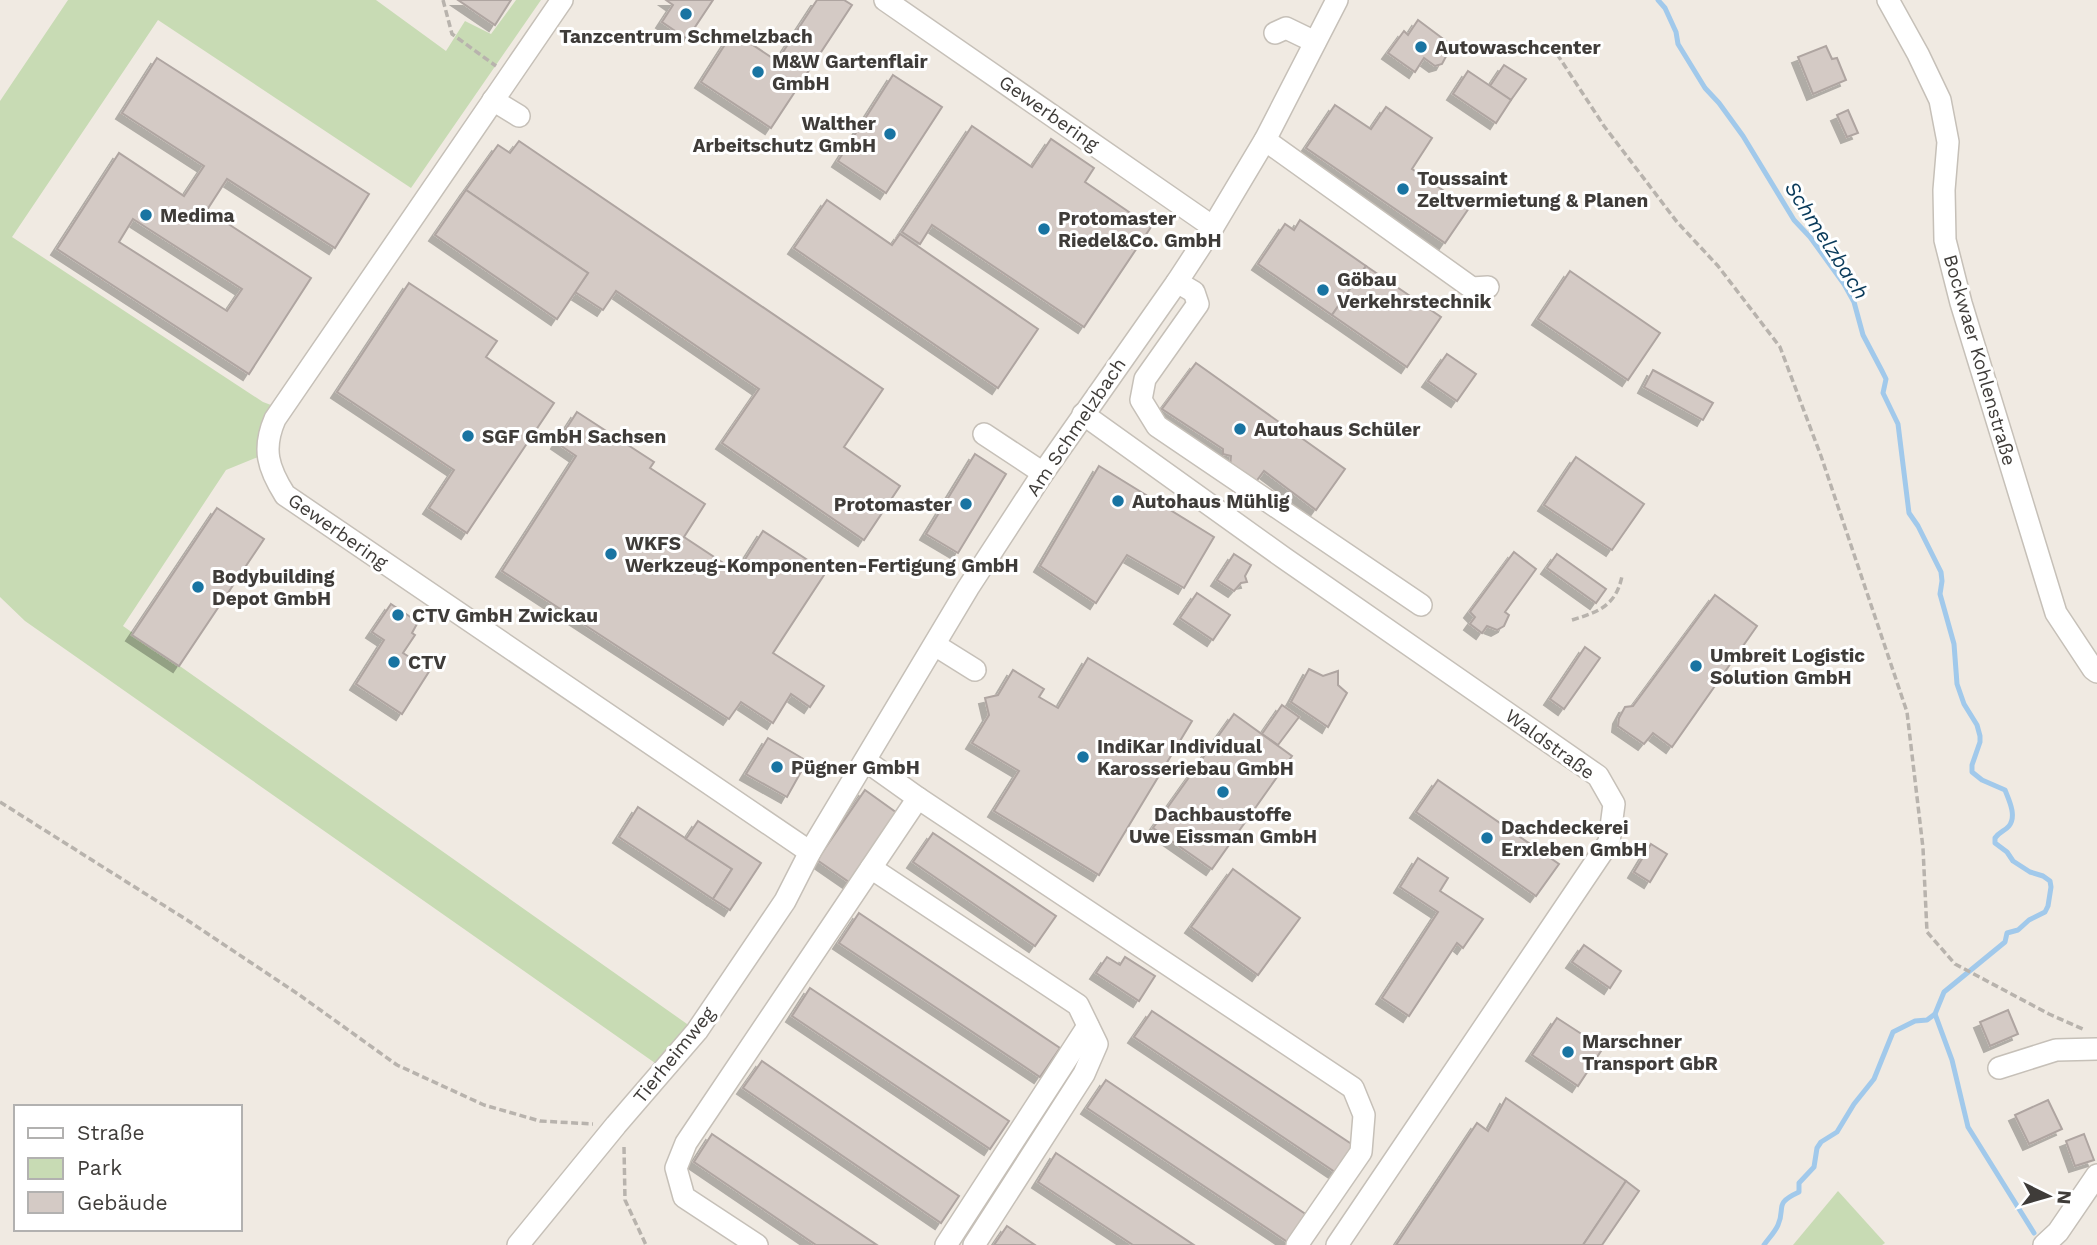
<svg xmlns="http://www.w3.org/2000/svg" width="2097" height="1245" viewBox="0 0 2097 1245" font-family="'Work Sans',sans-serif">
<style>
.green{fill:#c8dbb4}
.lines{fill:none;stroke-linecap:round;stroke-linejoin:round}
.stream{stroke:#a1c9eb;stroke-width:5}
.building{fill:#d4cac5;stroke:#afa5a1;stroke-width:2;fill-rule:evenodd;filter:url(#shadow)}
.minor-casing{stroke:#c6c0b8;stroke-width:24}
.path{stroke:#b8b3ad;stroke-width:3.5;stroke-dasharray:7 3.5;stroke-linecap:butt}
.minor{stroke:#fff;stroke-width:21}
.poi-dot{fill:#1974a2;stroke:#fff;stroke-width:2.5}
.labels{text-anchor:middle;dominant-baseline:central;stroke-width:6;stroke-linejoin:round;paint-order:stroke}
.poi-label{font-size:19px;font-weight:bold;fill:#3f3c39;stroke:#fff;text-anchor:start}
.street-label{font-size:19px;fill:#3f3c39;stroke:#fff}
.water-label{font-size:21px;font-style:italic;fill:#093a5a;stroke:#fff}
</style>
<defs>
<filter id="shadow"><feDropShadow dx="-6" dy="6" stdDeviation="0" flood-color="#0004"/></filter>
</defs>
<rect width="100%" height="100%" fill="#f0eae2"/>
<g class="green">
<polygon points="68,0 376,0 446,51 465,21 491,34 516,0 541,0 411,188 158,20 12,237 263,402 271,405 258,437 258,457 226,470 123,626 697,1031 665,1070 25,621 0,597 0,101"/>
<polygon points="1838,1191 1885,1243 1882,1245 1793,1245"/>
</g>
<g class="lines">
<g class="stream">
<path d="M1658,0L1665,8L1676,32L1678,44L1705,88L1719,103L1743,136L1794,220L1810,237L1844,284L1854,302L1863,335L1882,371L1886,379L1883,393L1898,424L1909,513L1918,526L1941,572L1942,581L1940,594L1954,644L1957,684L1964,704L1977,725L1980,736V742L1972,765V772L1982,780L2005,790C2009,800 2017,816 2009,826C2005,831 1999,832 1995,838V843L2007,852L2013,861L2030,872L2043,876L2050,881L2051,887L2048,906L2045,912L2029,920L2018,930L2007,933L2005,942L1944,992L1935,1014L1927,1020L1915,1021L1893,1032L1874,1079L1854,1104L1837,1132L1821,1142L1817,1148L1814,1167L1799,1183V1192C1773,1204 1786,1207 1778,1225C1775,1232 1768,1239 1764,1245"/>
<polyline points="1935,1014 1952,1060 1968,1127 2034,1233"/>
</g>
</g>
<g class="building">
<polygon points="458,0 511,0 495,25"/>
<polygon points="666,0 713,0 687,39 662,22 673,5"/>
<polygon points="817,0 844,0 852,5 771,128 701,82 733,32 777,61"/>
<polygon points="1418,20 1450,44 1450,49 1442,64 1435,66 1424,58 1415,72 1388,53 1404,31 1408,35"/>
<polygon points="1826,46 1832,59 1837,58 1846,80 1813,94 1798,57"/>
<path d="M157,58L369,194L335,248L227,179L207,210L311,278L249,374L57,249L119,153L184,196L204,166L122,113ZM133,219L242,289L227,311L119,242Z"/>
<polygon points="1504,65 1526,79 1511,100 1490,86"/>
<polygon points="1468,71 1511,100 1496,123 1453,94"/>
<polygon points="893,75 942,107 886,193 838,161"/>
<polygon points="1335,105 1371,129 1386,107 1432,138 1412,169 1469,208 1445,243 1306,148"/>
<polygon points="1848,110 1858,133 1847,137 1837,115"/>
<polygon points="972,126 1032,167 1051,139 1094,168 1085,182 1151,227 1084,327 932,225 920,244 902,232"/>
<polygon points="519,141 883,389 844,447 900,486 864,540 722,443 759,389 616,291 603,310 575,292 588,273 466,190 498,145 510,153"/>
<polygon points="466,190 588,273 557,319 435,235"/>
<polygon points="827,200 892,245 900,234 1038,329 998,388 794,248"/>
<polygon points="1300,220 1366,266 1332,315 1258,264 1285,224 1294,230"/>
<polygon points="1366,266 1441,317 1407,367 1332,315"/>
<polygon points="1570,271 1660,333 1628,380 1538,319"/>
<polygon points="409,283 497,341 486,357 554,403 467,533 429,508 454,470 337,392"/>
<polygon points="1447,354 1476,374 1457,401 1428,381"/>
<polygon points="1196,363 1345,469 1316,510 1264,471 1255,483 1230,467 1231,456 1223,454 1223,449 1162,409"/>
<polygon points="1653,370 1713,403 1703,420 1644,387"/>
<polygon points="577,412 654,462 650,468 705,504 684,537 737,572 763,531 826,572 773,653 824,686 810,707 791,694 773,723 741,702 729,719 502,571 576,456 557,443"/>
<polygon points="975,454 1006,474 958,553 926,534"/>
<polygon points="1576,457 1644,504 1612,550 1544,505"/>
<polygon points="1099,466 1214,537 1184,588 1127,555 1096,603 1040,566"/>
<polygon points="217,508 264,539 179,666 132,635"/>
<polygon points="1514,552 1536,569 1505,612 1509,615 1504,626 1497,630 1487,626 1482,633 1470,624 1475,617 1470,612"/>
<polygon points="1234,554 1251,565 1245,576 1247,582 1241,583 1234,591 1217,580"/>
<polygon points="1557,554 1606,589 1596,603 1547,568"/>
<polygon points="1197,593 1230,615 1213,640 1180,618"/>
<polygon points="1715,595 1757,626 1672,747 1653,733 1644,744 1618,726 1619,718 1625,707 1633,706"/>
<polygon points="391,604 418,622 412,633 415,635 403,653 430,670 402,714 356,684 384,640 372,632"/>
<polygon points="1585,647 1600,658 1564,709 1550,699"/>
<polygon points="1088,658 1192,721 1099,875 994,811 1019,771 972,743 989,715 985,698 998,695 1013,670 1044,689 1039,697 1058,708"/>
<polygon points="1309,669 1323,676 1338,671 1338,685 1347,693 1328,727 1291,702"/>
<polygon points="1282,705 1299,717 1278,745 1262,734"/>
<polygon points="1234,714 1292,756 1212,869 1153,828"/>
<polygon points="768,738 807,761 787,797 746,774"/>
<polygon points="1438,780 1559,864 1536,896 1416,812"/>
<polygon points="865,790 897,813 849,882 817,860"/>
<polygon points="638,807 732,869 713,899 619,837"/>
<polygon points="698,821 761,863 730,910 713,899 732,869 686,839"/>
<polygon points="933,833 1056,916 1035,946 913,862"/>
<polygon points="1651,844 1667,854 1650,882 1634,872"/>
<polygon points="1418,858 1448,878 1440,891 1483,919 1463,948 1457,943 1409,1016 1382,998 1438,912 1400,887"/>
<polygon points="1233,869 1300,918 1258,975 1191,927"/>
<polygon points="859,913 1060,1048 1040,1077 839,943"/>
<polygon points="1584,945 1621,971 1610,988 1572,962"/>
<polygon points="1107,957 1120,965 1125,957 1155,976 1139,1001 1096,973"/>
<polygon points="810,988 1009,1121 990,1149 792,1016"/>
<polygon points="2008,1010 2018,1034 1990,1046 1980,1022"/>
<polygon points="1152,1011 1353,1145 1335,1172 1134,1037"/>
<polygon points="1557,1018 1603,1048 1578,1086 1532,1055"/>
<polygon points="762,1061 959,1196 941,1223 743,1088"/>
<polygon points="1106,1080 1307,1215 1289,1243 1087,1108"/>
<polygon points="1506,1098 1626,1181 1583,1245 1396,1245 1477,1123 1488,1131"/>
<polygon points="2048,1100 2062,1129 2029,1144 2015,1115"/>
<polygon points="712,1134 877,1245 816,1245 694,1162"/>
<polygon points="2084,1134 2094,1160 2075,1166 2066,1141"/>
<polygon points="1056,1153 1194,1245 1133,1245 1038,1182"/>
<polygon points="1626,1181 1639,1191 1602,1245 1583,1245"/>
<polygon points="1007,1226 1035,1245 994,1245"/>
</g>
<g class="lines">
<defs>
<g id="minor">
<path d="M562,0L275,419C262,449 268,468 285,495L810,852"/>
<polyline points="885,0 1213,227"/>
<polyline points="1888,0 1918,54 1940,100 1948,142 1944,190 1945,240 1961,303 2056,613 2093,669 2097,672"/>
<polyline points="1275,33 1286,28 1315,42"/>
<polyline points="493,100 519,116"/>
<polyline points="1265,140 1472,288 1488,287"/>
<polyline points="1177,282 1194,292 1198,304 1145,379 1141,400 1157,426 1421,605"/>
<polyline points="1083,414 1284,558 1598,776 1614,804 1609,842 1337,1245"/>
<polyline points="984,434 1043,473"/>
<polyline points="935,645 975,670"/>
<polyline points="866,761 918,798 1353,1088 1364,1115 1361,1152 1297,1245"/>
<polyline points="871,868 1078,1005 1097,1044 1084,1074 974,1245"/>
<polyline points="1999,1068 2056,1050 2097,1049"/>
<polyline points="518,1245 616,1125 697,1031 785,901 810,852 968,588 1043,473 1177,282 1213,227 1265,140 1337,0"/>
<polyline points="757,1245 684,1197 676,1168 686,1143 918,798"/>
<polyline points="946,1245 1088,1026"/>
<polyline points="2044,1245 2058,1232 2097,1175"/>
</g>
</defs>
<use href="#minor" class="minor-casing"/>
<g class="path">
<polyline points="443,0 452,34 496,66"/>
<polyline points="1557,54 1604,126 1677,222 1718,266 1780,347 1821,456 1907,712 1923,848 1927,932 1955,964 2049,1014 2085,1030"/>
<path d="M1572,620C1598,612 1616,606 1622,576"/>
<polyline points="0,802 187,920 298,994 397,1065 484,1105 540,1121 593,1124"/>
<polyline points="624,1147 625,1200 646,1245"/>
</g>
<use href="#minor" class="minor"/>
</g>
<g class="poi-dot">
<circle cx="686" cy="14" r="7"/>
<circle cx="1421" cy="47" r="7"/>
<circle cx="758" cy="72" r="7"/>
<circle cx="890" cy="134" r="7"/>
<circle cx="1403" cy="189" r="7"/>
<circle cx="146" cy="215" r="7"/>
<circle cx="1044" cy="229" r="7"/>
<circle cx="1323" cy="290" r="7"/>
<circle cx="1240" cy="429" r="7"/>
<circle cx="468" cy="436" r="7"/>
<circle cx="1118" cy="501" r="7"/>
<circle cx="966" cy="504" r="7"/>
<circle cx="611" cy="554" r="7"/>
<circle cx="198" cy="587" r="7"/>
<circle cx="398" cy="615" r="7"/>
<circle cx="394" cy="662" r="7"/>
<circle cx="1696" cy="666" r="7"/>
<circle cx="1083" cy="757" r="7"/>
<circle cx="777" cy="767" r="7"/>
<circle cx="1223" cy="792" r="7"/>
<circle cx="1487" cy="838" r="7"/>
<circle cx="1568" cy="1052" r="7"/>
</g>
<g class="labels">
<g class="poi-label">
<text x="686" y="36" text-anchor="middle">Tanzcentrum Schmelzbach</text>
<text x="1435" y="47">Autowaschcenter</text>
<text x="772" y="61">M&amp;W Gartenflair<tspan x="772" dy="22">GmbH</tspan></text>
<text x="876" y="123" text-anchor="end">Walther<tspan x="876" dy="22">Arbeitschutz GmbH</tspan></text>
<text x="1417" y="178">Toussaint<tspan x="1417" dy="22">Zeltvermietung &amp; Planen</tspan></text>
<text x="160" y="215">Medima</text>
<text x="1058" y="218">Protomaster<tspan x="1058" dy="22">Riedel&amp;Co. GmbH</tspan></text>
<text x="1337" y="279">Göbau<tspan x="1337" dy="22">Verkehrstechnik</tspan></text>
<text x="1254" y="429">Autohaus Schüler</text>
<text x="482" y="436">SGF GmbH Sachsen</text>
<text x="1132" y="501">Autohaus Mühlig</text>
<text x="952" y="504" text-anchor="end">Protomaster</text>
<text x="625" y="543">WKFS<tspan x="625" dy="22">Werkzeug-Komponenten-Fertigung GmbH</tspan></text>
<text x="212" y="576">Bodybuilding<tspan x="212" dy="22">Depot GmbH</tspan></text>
<text x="412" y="615">CTV GmbH Zwickau</text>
<text x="1710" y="655">Umbreit Logistic<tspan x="1710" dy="22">Solution GmbH</tspan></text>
<text x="408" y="662">CTV</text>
<text x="1097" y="746">IndiKar Individual<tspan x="1097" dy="22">Karosseriebau GmbH</tspan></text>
<text x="791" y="767">Pügner GmbH</text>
<text x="1223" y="814" text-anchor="middle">Dachbaustoffe<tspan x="1223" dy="22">Uwe Eissman GmbH</tspan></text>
<text x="1501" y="827">Dachdeckerei<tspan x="1501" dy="22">Erxleben GmbH</tspan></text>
<text x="1582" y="1041">Marschner<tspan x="1582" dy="22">Transport GbR</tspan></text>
</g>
<g class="street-label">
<text transform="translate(1049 113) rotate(35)">Gewerbering</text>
<text transform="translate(1980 360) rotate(74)">Bockwaer Kohlenstraße</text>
<text transform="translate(1076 427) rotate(-56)">Am Schmelzbach</text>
<text transform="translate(338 531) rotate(35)">Gewerbering</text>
<text transform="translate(1550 744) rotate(36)">Waldstraße</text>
<text transform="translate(674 1055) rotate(-51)">Tierheimweg</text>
</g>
<g class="water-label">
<text transform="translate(1827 240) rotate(57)">Schmelzbach</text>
</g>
</g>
<rect x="14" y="1105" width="228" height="126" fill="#ffffff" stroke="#b2b1b0" stroke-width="2"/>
<rect x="28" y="1128" width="35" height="10" fill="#ffffff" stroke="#b2b1b0" stroke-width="2"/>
<text x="77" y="1140" font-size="21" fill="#3f3c39">Straße</text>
<rect x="28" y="1158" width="35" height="21" fill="#c8dbb4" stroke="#b2b1b0" stroke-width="2"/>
<text x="77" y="1175" font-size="21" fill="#3f3c39">Park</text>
<rect x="28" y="1192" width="35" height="21" fill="#d4cac5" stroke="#b2b1b0" stroke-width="2"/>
<text x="77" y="1210" font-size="21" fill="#3f3c39">Gebäude</text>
<g transform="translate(2048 1196) rotate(95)" stroke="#ffffff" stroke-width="5" paint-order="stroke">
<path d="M0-5L12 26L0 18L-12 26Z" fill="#3f3c39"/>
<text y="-10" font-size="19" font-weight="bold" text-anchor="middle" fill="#3f3c39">N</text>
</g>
</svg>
